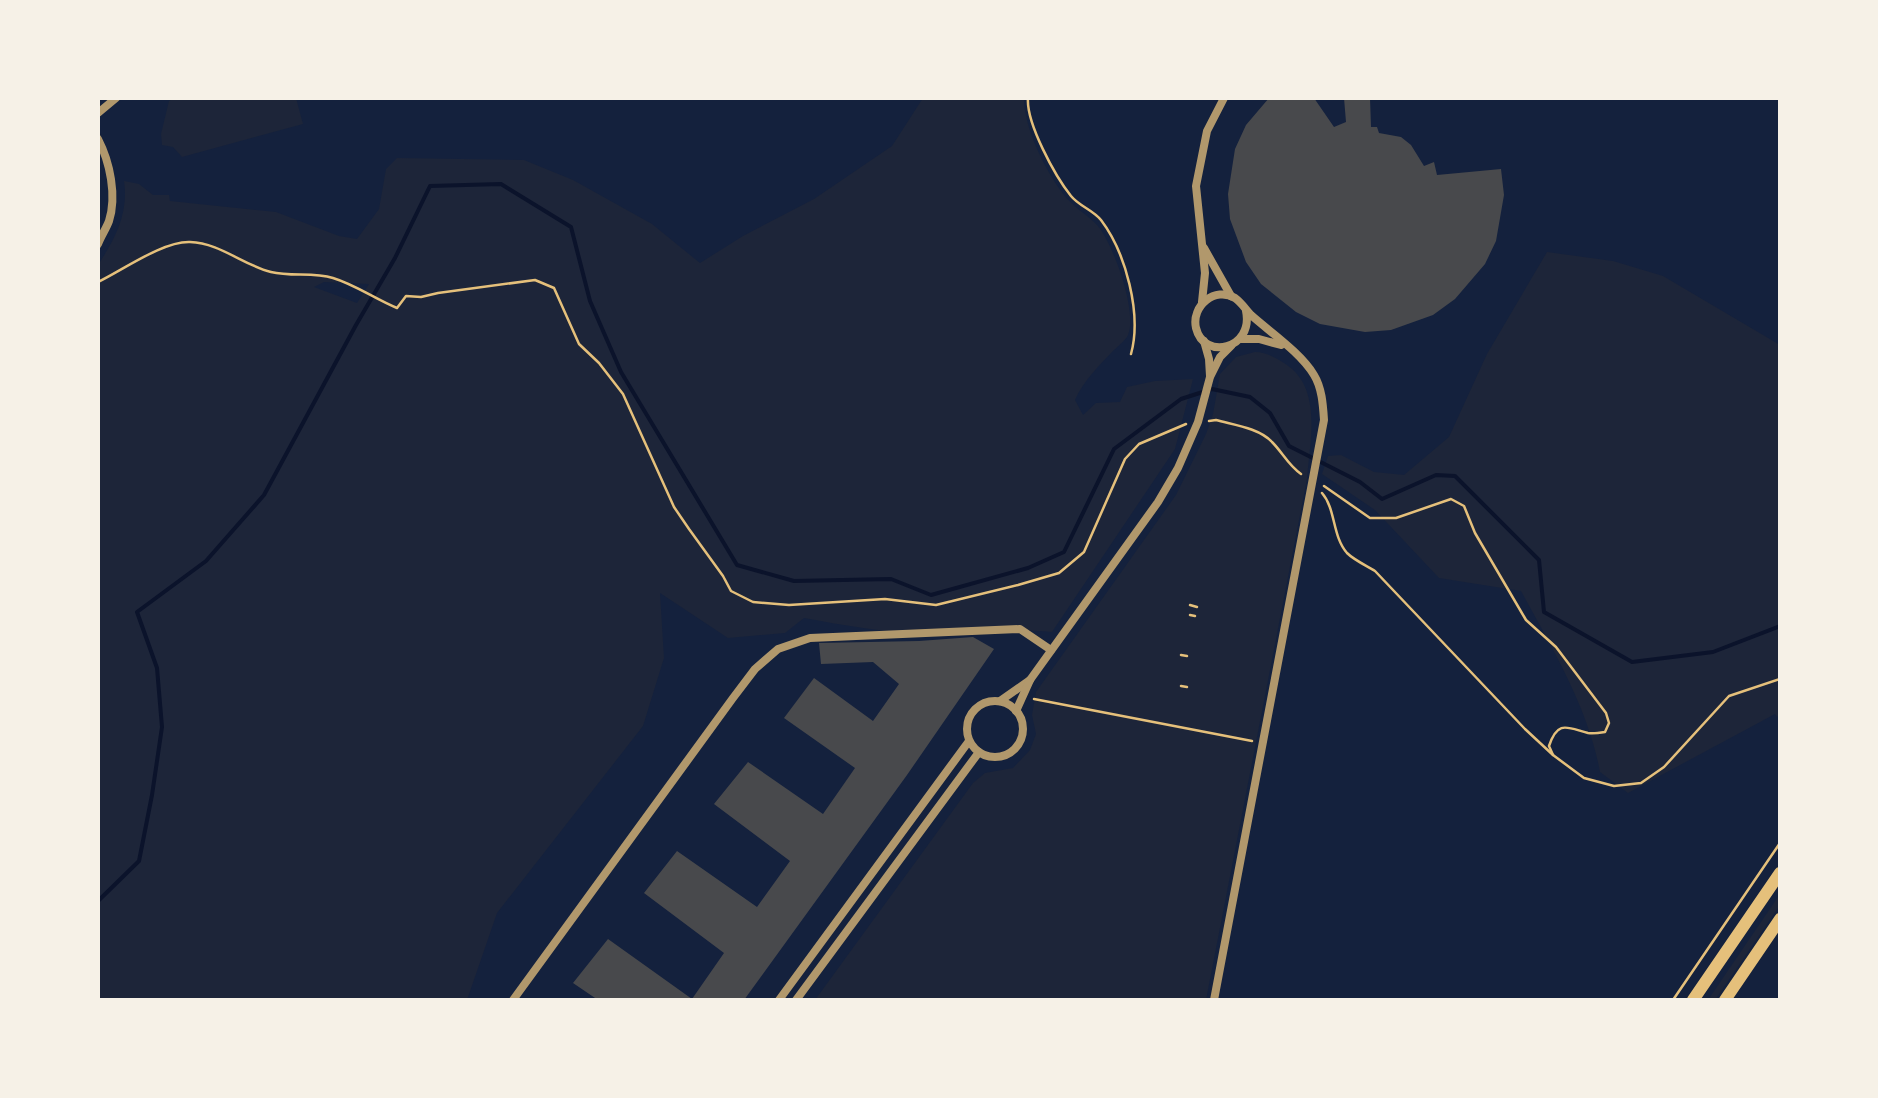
<svg xmlns="http://www.w3.org/2000/svg" width="1878" height="1098" viewBox="0 0 1878 1098" font-family="'PT Sans',sans-serif">
<style>
.green{fill:#1d2539;fill-rule:evenodd}
.lines{fill:none;stroke-linecap:round;stroke-linejoin:round}
.stream{stroke:#0b132b;stroke-width:4}
.building{fill:#48494c}
.path{stroke:#e5c07b;stroke-width:2.5}
.minor{stroke:#b1986c;stroke-width:8}
.trunk{stroke:#e5c07b;stroke-width:12}
</style>
<rect width="100%" height="100%" fill="#14213d"/>
<g class="green">
<polygon points="173,98 296,98 303,124 182,157 173,147 162,145 161,134 169,101"/>
<path d="M923,98H1024C1024,128 1045,170 1064,195C1073,207 1088,215 1098,226C1113,244 1138,312 1128,335C1126,340 1117,347 1112,352C1098,367 1084,380 1075,400L1083,415L1096,403L1120,402L1127,387L1155,381L1193,379L1175,449L1052,632C1008,628 964,634 920,633C881,632 842,625 804,618L785,633L728,638L660,593L664,658L643,726L497,913L467,1000H98V265C115,239 129,213 124,181L139,184L153,195H169L170,201L276,212L339,236L357,239L379,209L386,169L397,158L524,160L573,180L652,224L700,263L743,236L814,199L892,146ZM324,282L368,284H369L357,303L314,287Z"/>
<path d="M1547,252L1613,261L1663,276L1780,345V714L1777,717L1775,714L1628,793L1600,772C1588,707 1552,648 1521,591L1439,578L1375,510L1322,474L1328,456L1341,455L1374,472L1404,475L1449,437L1487,354Z"/>
<path d="M1255,352C1266,352 1274,357 1284,363C1323,387 1310,440 1307,479L1206,1000H815L973,783L985,773L1013,768L1030,750L1036,734L1032,715L1036,692L1176,495L1206,434L1213,414L1220,374L1236,357Z"/>
<polygon points="1780,894 1780,905 1715,1000 1708,1000"/>
</g>
<g class="lines">
<polyline class="stream" points="98,901 139,861 152,795 162,727 157,668 137,612 206,561 264,495 356,325 395,258 430,186 501,184 571,227 590,301 621,372 737,565 794,581 891,579 931,595 1028,568 1064,552 1114,449 1181,399 1212,389 1250,397 1270,413 1289,446 1360,482 1382,499 1436,475 1455,476 1539,560 1544,612 1632,662 1713,652 1780,626"/>
</g>
<g class="building">
<polygon points="1269,98 1314,98 1334,127 1346,122 1344,98 1370,98 1371,127 1377,127 1379,133 1401,137 1411,145 1424,166 1434,162 1437,175 1501,169 1504,195 1496,241 1485,264 1455,299 1433,315 1391,330 1365,332 1320,324 1296,312 1261,284 1246,262 1230,219 1228,194 1235,149 1246,125"/>
<polygon points="973,637 994,649 907,775 744,1000 598,1000 573,983 608,939 692,999 724,953 644,893 677,851 757,907 790,861 714,804 748,762 823,814 855,768 784,718 814,678 873,721 899,684 873,662 821,664 819,643 919,641"/>
</g>
<g class="lines">
<g class="path">
<path d="M1028,98C1026,123 1055,176 1071,196C1079,206 1093,210 1101,220C1126,253 1142,314 1131,354"/>
<path d="M98,282C123,270 163,241 190,242C220,243 243,265 271,272C291,277 313,272 333,278C356,285 375,299 397,308L406,296L421,297L438,293L535,280L554,288L579,344L599,363L623,394L674,507L689,529L723,576L731,591L753,602L789,605L885,599L936,605L1018,585L1059,573L1084,552L1125,459L1139,444L1186,424"/>
<path d="M1209,421L1216,420C1234,425 1259,428 1272,442C1283,453 1288,465 1301,474"/>
<path d="M1324,486L1370,518H1396L1451,499L1464,506L1475,533L1526,620L1556,647L1606,713L1609,723L1605,732C1599,733 1593,734 1588,733C1568,728 1558,719 1549,746L1553,755L1584,778L1614,786L1641,783L1664,767L1729,696L1780,679"/>
<path d="M1322,493C1336,509 1332,536 1347,553C1354,560 1367,566 1375,571L1525,729L1553,755"/>
<polyline points="1190,605 1197,607"/>
<polyline points="1190,615 1195,616"/>
<polyline points="1181,655 1187,656"/>
<polyline points="1181,686 1187,687"/>
<polyline points="1034,699 1252,741"/>
<polyline points="1673,1000 1780,843"/>
</g>
<g class="minor">
<polyline points="98,113 116,98"/>
<path d="M98,139C110,162 117,196 109,221C106,229 101,236 98,244"/>
<polyline points="1204,248 1231,296"/>
<polyline points="1202,302 1205,273 1196,186 1207,131 1224,98"/>
<polyline points="1241,339 1259,339 1281,345"/>
<polyline points="1204,341 1209,359 1210,376"/>
<circle cx="995" cy="729" r="28"/>
<polyline points="1000,701 1030,680"/>
<polyline points="1016,711 1030,680 1158,502 1178,468 1198,422 1210,377 1220,357 1231,346"/>
<polyline points="513,1000 733,698 755,669 778,649 810,638 1020,629 1051,650"/>
<polyline points="779,1000 969,741"/>
<polyline points="796,1000 979,752"/>
<path d="M1214,1000L1324,420C1323,405 1322,388 1314,375C1301,353 1270,332 1251,315C1246,310 1242,303 1235,298C1215,286 1191,306 1196,328C1204,361 1254,349 1246,311"/>
</g>
<g class="trunk">
<polyline points="1693,1000 1780,873"/>
<polyline points="1725,1000 1780,919"/>
</g>
</g>
<rect width="1878" height="1098" fill="none" stroke="#f6f1e7" stroke-width="200"/>
</svg>
